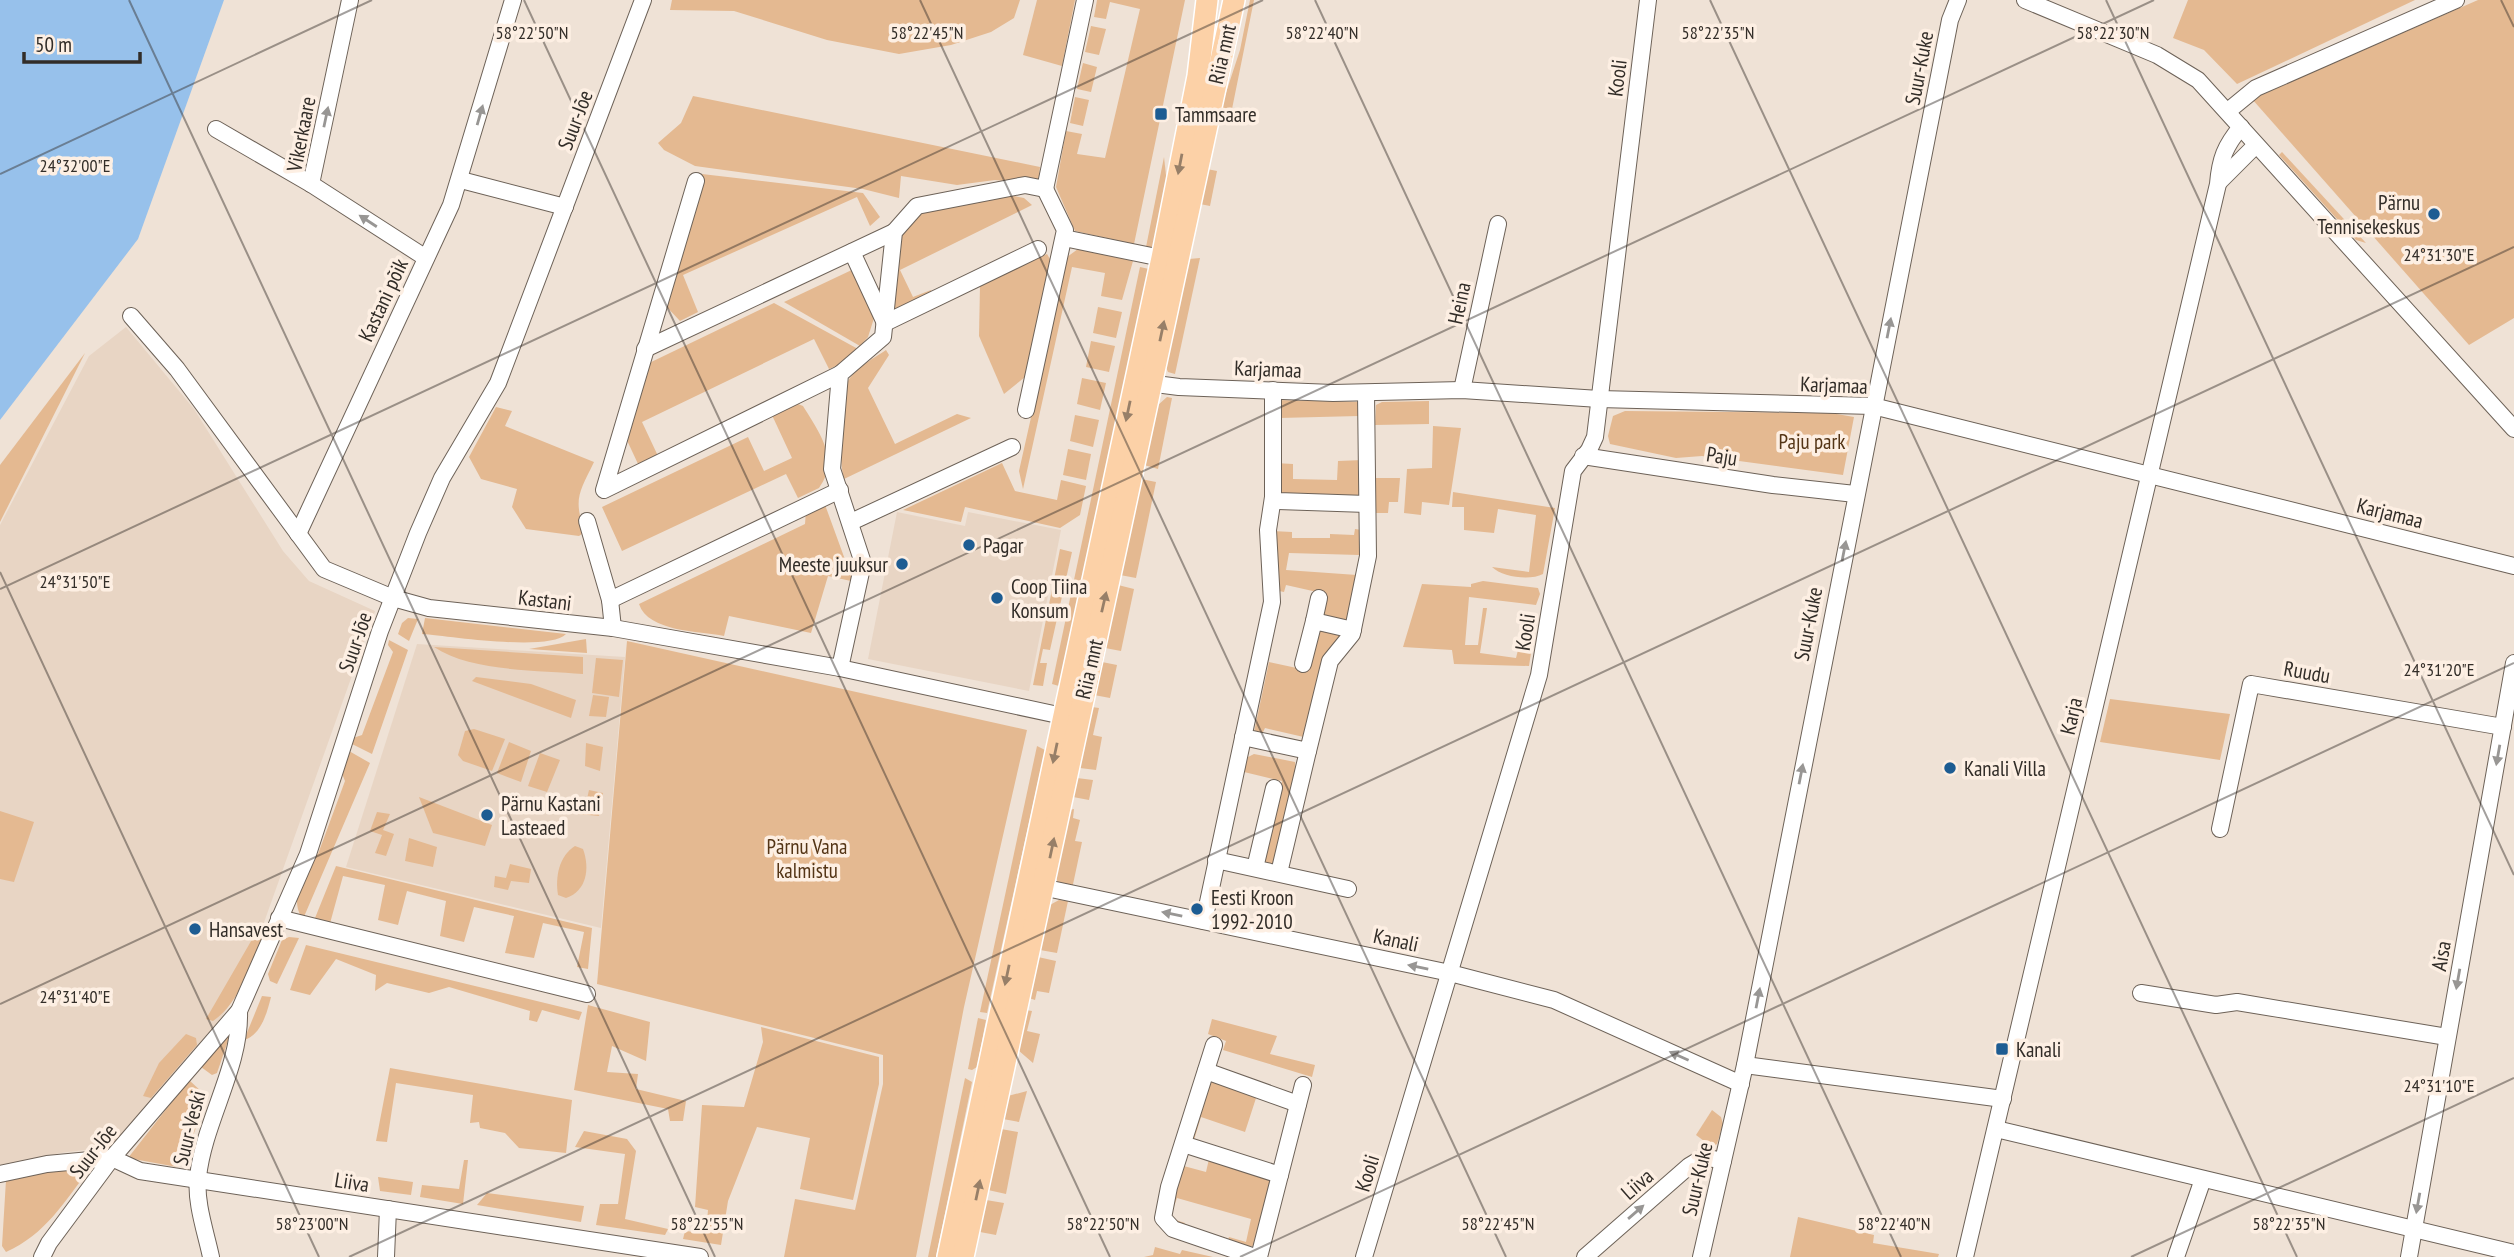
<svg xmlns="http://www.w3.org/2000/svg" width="2514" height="1257" viewBox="0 0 2514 1257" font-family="'PT Sans Narrow',sans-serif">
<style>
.built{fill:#e8d5c4}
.green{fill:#e4b991}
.water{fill:#97c1eb}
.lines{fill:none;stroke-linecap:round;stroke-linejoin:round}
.minor-casing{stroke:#6d6258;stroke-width:18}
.major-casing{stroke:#fff;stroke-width:24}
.minor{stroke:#fff;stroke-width:16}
.major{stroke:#fcd1a7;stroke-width:21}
.oneway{fill:#989694}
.oneway2{fill:#977f68}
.ticks{fill:none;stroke:#322d28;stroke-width:2;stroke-opacity:0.45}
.poi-dot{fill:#1d5c92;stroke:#fdefe3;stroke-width:2.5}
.labels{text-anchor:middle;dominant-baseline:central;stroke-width:7;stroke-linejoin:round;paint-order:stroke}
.street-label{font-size:21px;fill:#322d28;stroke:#fdefe3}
.poi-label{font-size:21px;fill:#322d28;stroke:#fdefe3;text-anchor:start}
.park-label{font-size:21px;fill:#543516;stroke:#fdefe3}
.ticks-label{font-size:18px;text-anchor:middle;fill:#322d28;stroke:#fdefe3;stroke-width:7;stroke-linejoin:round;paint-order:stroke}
</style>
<rect width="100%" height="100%" fill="#efe2d6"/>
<g class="built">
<polygon points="126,327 194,409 283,551 309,581 375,611 241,987 204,1044 110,1147 60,1153 0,1168 0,525 89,356"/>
<polygon points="897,512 965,526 968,512 1061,530 1029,691 868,659"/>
<polygon points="417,644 625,657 601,928 346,867"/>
</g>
<g class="green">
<polygon points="672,0 1020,0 1014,18 991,32 951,45 899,54 827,40 734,11 670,10"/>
<polygon points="1037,0 1075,0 1062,66 1023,55"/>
<polygon points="1097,0 1185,0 1134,244 1075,231 1056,187 1066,131 1082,134 1077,154 1105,158 1140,9 1110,2 1106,19 1094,17"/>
<polygon points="1250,0 1254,0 1232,109 1219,114 1240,50"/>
<polygon points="2188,0 2415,0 2237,84 2204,50 2173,38"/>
<polygon points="2478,0 2514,0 2514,318 2469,345 2252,99"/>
<polygon points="1091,26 1106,29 1099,55 1085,52"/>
<polygon points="1083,63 1097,67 1091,92 1077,89"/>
<polygon points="693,96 1040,167 1038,184 995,180 957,185 901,176 899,198 863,189 695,166 664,150 658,143 681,123"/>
<polygon points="1075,97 1089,100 1083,126 1070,123"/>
<polygon points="2282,152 2366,243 2356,240 2279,155"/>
<polygon points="1164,157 1167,184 1153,248 1146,247"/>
<polygon points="1207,169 1217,171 1210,206 1200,204"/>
<polygon points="702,174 863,193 880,217 870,226 857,197 683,275 698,312 680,321 664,304"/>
<polygon points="998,193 1024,198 1032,205 900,270 913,297 931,290 933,295 890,315 900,235 920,210"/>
<polygon points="1078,249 1133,261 1122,300 1101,296 1105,273 1072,267 1023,489 1019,471 1067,257"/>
<polygon points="1047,254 1050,259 1025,377 1004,394 979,336 980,286"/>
<polygon points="1200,258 1175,374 1168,372 1165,365 1189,259"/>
<polygon points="1140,267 1149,269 1059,686 1052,684"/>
<polygon points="856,268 875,315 868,337 860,346 784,302"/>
<polygon points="774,303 858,349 843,363 829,369 814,339 642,422 658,456 639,466 624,434 645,365"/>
<polygon points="1098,307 1122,312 1116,338 1093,333"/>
<polygon points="1091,341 1115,346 1109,372 1086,367"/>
<path d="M886,350L889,355L868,388L895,444L957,414L971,418L844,479C839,462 840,403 846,386C851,370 873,359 886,350Z"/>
<polygon points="85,353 0,522 0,465"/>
<polygon points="1082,378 1106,383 1100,410 1077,404"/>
<polygon points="1167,397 1172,398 1158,469 1144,465 1158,405"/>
<polygon points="1276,400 1359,402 1359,416 1279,418"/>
<polygon points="1429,401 1429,424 1375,425 1376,405 1382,402"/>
<path d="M793,402L803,406C819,432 840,459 819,488L798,498L786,474L622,551L602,507L748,437L764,471L792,458L771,413Z"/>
<path d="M496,407L512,411L505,426L594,462C579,493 573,499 585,532L579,536L526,529L512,507L517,489L481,479L469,457Z"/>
<polygon points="1625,411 1831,413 1854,417 1843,475 1702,456 1676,458 1610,444 1608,436 1613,416"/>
<polygon points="1075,415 1099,420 1093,447 1070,441"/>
<polygon points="1433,426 1461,428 1449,505 1422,502 1421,515 1404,513 1407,469 1432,468"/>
<polygon points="1068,449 1091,454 1086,480 1063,475"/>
<polygon points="1363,460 1358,500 1280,499 1275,463 1293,464 1293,479 1337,480 1338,461"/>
<polygon points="1002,463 1015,491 1057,500 1061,480 1086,486 1080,515 1060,528 965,507 961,522 903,510"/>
<polygon points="1375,478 1400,478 1398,502 1389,502 1388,513 1374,513"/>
<polygon points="1141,479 1156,482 1136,578 1120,575"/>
<path d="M1453,492L1555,508L1543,574C1530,581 1502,577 1492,567L1529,572L1536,515L1498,509L1494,533L1464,530V507H1452Z"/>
<path d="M824,502L851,576V581L828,576L811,633L729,616L724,636C699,631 648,632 639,604L805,524L806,511Z"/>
<polygon points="1355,529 1362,530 1359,555 1289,553 1286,570 1357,575 1349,623 1324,618 1322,610 1326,594 1286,585 1284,592 1274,590 1272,531 1292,532 1292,538 1330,538 1330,534 1354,535"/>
<polygon points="1060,549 1072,552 1050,650 1043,649 1040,663 1047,663 1043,686 1033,685"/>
<polygon points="1483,581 1538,588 1540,594 1536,605 1469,597 1465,645 1478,645 1483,608 1487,608 1480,653 1516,658 1521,638 1533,640 1529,666 1454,664 1452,650 1403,647 1422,584 1471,587 1471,584"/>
<polygon points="1118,585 1134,589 1121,651 1105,648"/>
<polygon points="408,618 418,619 409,641 398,634 402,623"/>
<path d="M425,618L566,634C549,652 449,636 422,634Z"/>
<polygon points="1321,628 1347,634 1308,738 1265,728 1262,734 1254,732 1269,662 1306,670"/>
<polygon points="586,639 587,653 529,649"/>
<polygon points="389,640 408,650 372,754 352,744 353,738 362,735 393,652 388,645"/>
<polygon points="627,641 1027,730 964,1007 916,1257 784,1257 795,1199 855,1210 883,1084 883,1055 597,984"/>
<path d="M434,647L583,657V674C538,670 471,672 434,647Z"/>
<polygon points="596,658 623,660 619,697 592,693"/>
<polygon points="1102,662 1117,665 1110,698 1094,695"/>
<polygon points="476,677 531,684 576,700 571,718 472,681"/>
<polygon points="593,695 609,697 606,717 589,716"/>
<polygon points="2110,699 2230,714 2220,760 2100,742"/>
<polygon points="1092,707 1099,708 1093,735 1102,737 1096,770 1080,768"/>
<polygon points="474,729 505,739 492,771 463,761 458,755 465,731"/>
<polygon points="509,742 531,751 521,782 497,773"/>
<polygon points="586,743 603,747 600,771 585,766"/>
<polygon points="1037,746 1045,750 987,1013 980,1012"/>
<path d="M349,751L370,763L303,919C289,901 303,877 309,857L318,854L345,781L341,771Z"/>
<polygon points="540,753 560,760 547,792 528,786"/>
<polygon points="1254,754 1295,762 1296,773 1276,860 1271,866 1264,864 1282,781 1244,772 1248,757"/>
<polygon points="1077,778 1093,780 1089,800 1073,797"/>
<polygon points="589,790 603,793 599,816 578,814 578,803 586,803"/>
<polygon points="419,797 492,825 485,846 433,833"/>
<polygon points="1074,809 1073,818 1080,820 1075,841 1082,842 1072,889 1059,885 1056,878 1069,810"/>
<polygon points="0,811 34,822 14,882 0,879"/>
<polygon points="377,812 390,814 383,830 394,834 386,856 375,853 382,835 370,831"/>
<polygon points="409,838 437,847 433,867 405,861"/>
<path d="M575,846L583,849C590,868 587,891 566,898L558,895C555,877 559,856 575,846Z"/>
<polygon points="510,864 531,869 529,883 511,881 508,890 494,887 495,876 506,878"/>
<polygon points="336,866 592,928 588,969 577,967 584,932 543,923 534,958 505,953 514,916 474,907 464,942 440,936 446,901 407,891 398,925 378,920 385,885 343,876 329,927 313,923"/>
<polygon points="1059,900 1068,901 1057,953 1040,950 1048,906"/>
<path d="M258,929L266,930C254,959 240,1003 213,1021L206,1019Z"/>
<polygon points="289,937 299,938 277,984 270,981 268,974 282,940"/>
<polygon points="306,945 582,1012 579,1020 542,1010 537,1022 529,1020 530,1011 449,987 429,993 387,983 375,991 376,975 336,959 310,995 290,990"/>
<polygon points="1038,957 1056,961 1049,993 1037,991 1035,1000 1029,998"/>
<path d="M262,996L271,997C267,1013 261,1035 244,1040Z"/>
<polygon points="588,1005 650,1022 646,1061 612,1046 607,1072 638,1074 636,1089 686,1101 683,1121 670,1121 668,1109 574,1090"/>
<polygon points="1026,1010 1032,1011 1027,1031 1040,1034 1033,1063 1018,1050"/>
<polygon points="978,1018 986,1020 977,1067 972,1070 968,1069"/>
<polygon points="1212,1019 1277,1036 1270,1054 1315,1065 1312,1077 1223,1050 1226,1041 1208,1034"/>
<polygon points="761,1027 879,1057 879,1084 853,1200 800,1189 810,1138 757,1127 728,1201 721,1245 683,1239 685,1231 706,1233 708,1210 695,1207 702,1105 744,1107 763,1042"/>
<polygon points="232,1029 217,1073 212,1075 201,1067"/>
<polygon points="186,1034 196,1038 197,1045 151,1098 143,1096 159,1063"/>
<polygon points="390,1068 572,1100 566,1153 519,1148 505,1133 480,1128 479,1122 470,1123 473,1095 396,1083 387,1142 376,1141"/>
<polygon points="965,1078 972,1082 936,1257 928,1257"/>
<polygon points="189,1080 203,1093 205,1102 183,1164 177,1167 128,1158"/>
<polygon points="1213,1081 1257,1095 1245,1132 1201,1117 1194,1140 1187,1138 1207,1083"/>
<polygon points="1027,1091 1019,1122 1003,1119 1008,1096"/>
<polygon points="1712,1110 1721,1117 1723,1124 1717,1144 1712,1147 1696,1135"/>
<polygon points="1001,1129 1018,1132 1006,1194 988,1190"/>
<polygon points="584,1131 627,1139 636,1151 625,1219 668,1229 665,1235 596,1225 600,1204 618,1204 625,1154 575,1147"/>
<polygon points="1209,1159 1272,1180 1255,1245 1249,1247 1228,1240 1229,1237 1246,1242 1251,1219 1177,1198 1170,1218 1185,1223 1184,1226 1172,1223 1167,1213 1180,1165 1206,1172"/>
<polygon points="464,1160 468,1160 463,1204 420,1197 422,1185 459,1189"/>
<path d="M70,1166L89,1170C63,1203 46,1234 6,1252L2,1246L6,1180Z"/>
<polygon points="378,1177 413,1182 411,1195 380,1191"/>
<polygon points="487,1193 584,1206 581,1222 477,1205"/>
<polygon points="986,1200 1004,1203 996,1235 980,1232"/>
<polygon points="1798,1217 1874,1235 1873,1243 1939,1254 1938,1257 1790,1257"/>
<polygon points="1155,1247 1180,1254 1182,1250 1213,1257 1144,1257 1153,1255"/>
</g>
<polygon class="water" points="0,0 224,0 138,239 0,420"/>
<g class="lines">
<defs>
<g id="minor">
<polyline points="2025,0 2157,55 2198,80 2514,429"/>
<polyline points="2228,111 2256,88 2456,0"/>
<polyline points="216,129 311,184 426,258"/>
<polyline points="461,180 565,207"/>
<polyline points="696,181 604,490 840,374"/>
<polyline points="2219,182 2256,145"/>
<polyline points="311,184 350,0"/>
<polyline points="1064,238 1171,260"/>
<polyline points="852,252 885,323 1038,249"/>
<polyline points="131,316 177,369 324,569 393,598 429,608 613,628 840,668 1072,718"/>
<polyline points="645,349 894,232"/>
<polyline points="1140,382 1179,387 1333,393 1462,390 1599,399 1873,406 2514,566"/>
<polyline points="1273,390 1273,497 1278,501 1367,504"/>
<polyline points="1462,390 1498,224"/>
<polyline points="1026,410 1065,230 1045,189"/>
<polyline points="1583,456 1773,485 1855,494"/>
<polyline points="587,521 610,600 613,628"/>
<polyline points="851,522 1012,447"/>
<polyline points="298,534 451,205 513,0"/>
<polyline points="610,600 840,490"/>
<polyline points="1314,621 1319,598"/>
<polyline points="1303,664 1314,621 1353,630"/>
<polyline points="840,668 863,563 832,469 840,374 883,337 894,232 917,206 1025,185 1045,189 1085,0"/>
<polyline points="1243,737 1308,751 1330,661 1352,634 1368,556 1366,394"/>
<polyline points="2220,829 2251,684 2503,727"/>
<polyline points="1216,860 1348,889"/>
<polyline points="1255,868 1274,788"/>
<polyline points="1279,873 1308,751"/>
<polyline points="1032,885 1450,973 1554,1000 1741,1084"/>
<polyline points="279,918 587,994"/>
<polyline points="1204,921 1272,602 1268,530 1273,497"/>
<polyline points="2141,993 2216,1005 2237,1002 2447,1037"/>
<polyline points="1214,1045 1169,1187 1163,1218 1173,1229 1255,1257"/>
<polyline points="1745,1065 2003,1099"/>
<polyline points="1206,1071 1298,1104"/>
<polyline points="1996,1129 2514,1253"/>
<polyline points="1183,1144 1280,1175"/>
<polyline points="0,1174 47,1164 112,1158 140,1171 700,1257"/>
<polyline points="42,1257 49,1243 112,1158 239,1011 308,854 380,631 418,533 442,478 498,383 643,0"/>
<path d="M211,1257C206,1233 195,1202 198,1177C204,1121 241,1067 239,1011"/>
<polyline points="386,1257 388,1209"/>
<polyline points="1259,1257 1303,1085"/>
<polyline points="1364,1257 1539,675 1573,471 1589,450 1595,437 1648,0"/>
<polyline points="1585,1257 1689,1166 1704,1157 1723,1161"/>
<polyline points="1701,1257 1745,1065 1950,20 1958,0"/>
<path d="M1965,1257L2218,184C2220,159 2225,146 2241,127"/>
<polyline points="2176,1257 2203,1179"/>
<polyline points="2409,1257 2514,663"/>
</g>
<g id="major">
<polyline points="948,1257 1162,258 1198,76 1207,0"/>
<polyline points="963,1257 1234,0"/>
</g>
</defs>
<use href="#minor" class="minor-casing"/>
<use href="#major" class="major-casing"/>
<use href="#minor" class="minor"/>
<use href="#major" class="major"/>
</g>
<defs><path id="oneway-solid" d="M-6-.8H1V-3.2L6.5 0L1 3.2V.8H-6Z" transform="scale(1.75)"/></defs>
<g class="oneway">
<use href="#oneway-solid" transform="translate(480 115) rotate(-74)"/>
<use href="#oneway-solid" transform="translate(326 117) rotate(-78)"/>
<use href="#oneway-solid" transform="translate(368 221) rotate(-147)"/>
<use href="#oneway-solid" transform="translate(1889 328) rotate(-79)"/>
<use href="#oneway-solid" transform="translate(1844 551) rotate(-79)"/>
<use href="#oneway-solid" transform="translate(2498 755) rotate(100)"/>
<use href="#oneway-solid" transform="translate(1801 774) rotate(-79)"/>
<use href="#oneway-solid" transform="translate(1172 914) rotate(-168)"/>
<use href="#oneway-solid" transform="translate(1418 967) rotate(-168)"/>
<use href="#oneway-solid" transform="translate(2458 979) rotate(100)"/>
<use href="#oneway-solid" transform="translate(1758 998) rotate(-79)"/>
<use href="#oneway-solid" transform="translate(1679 1056) rotate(-156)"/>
<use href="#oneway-solid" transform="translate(2418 1203) rotate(100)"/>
<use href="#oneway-solid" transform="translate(1636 1212) rotate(-41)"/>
</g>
<g class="oneway2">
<use href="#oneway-solid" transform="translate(1180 164) rotate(101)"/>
<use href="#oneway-solid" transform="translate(1162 331) rotate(-78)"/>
<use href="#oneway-solid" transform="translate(1128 411) rotate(102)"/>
<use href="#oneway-solid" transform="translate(1104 602) rotate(-77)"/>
<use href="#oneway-solid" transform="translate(1055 753) rotate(102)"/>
<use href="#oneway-solid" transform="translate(1052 848) rotate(-78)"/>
<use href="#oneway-solid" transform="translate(1007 975) rotate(102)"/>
<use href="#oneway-solid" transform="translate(978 1190) rotate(-78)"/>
</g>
<path class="ticks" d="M129,0L715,1257M524,0L1110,1257M920,0L1506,1257M1315,0L1901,1257M1710,0L2297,1257M2106,0L2514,875M2501,0L2514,27M0,174L372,0M0,572L319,1257M0,589L1263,0M0,1004L2154,0M349,1257L2514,247M1240,1257L2514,663M2131,1257L2514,1078"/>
<g class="poi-dot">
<rect x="1154" y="107" width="14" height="14" rx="3.5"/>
<circle cx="2434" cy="214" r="7"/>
<circle cx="969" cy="545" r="7"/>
<circle cx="902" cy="564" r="7"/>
<circle cx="997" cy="598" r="7"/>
<circle cx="1950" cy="768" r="7"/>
<circle cx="487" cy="815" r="7"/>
<circle cx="1197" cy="909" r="7"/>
<circle cx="195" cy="929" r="7"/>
<rect x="1995" y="1042" width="14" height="14" rx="3.5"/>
</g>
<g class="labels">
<g class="street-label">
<text transform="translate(1222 54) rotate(-77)">Riia mnt</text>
<text transform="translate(1919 68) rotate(-79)">Suur-Kuke</text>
<text transform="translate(1617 78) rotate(-83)">Kooli</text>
<text transform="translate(575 120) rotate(-69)">Suur-Jõe</text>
<text transform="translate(301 134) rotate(-79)">Vikerkaare</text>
<text transform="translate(383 300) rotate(-65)">Kastani põik</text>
<text transform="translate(1459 303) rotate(-78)">Heina</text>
<text transform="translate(1268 369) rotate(2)">Karjamaa</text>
<text transform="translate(1834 385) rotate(2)">Karjamaa</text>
<text transform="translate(1722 456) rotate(9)">Paju</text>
<text transform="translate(2390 513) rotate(14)">Karjamaa</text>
<text transform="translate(545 600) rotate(7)">Kastani</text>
<text transform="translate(1808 624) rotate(-79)">Suur-Kuke</text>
<text transform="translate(1525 632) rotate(-81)">Kooli</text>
<text transform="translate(355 642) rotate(-71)">Suur-Jõe</text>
<text transform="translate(1089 669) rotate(-77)">Riia mnt</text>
<text transform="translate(2307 672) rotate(10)">Ruudu</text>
<text transform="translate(2071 716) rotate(-77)">Karja</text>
<text transform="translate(1396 940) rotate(12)">Kanali</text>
<text transform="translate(2441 956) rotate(-80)">Aisa</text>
<text transform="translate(189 1128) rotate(-76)">Suur-Veski</text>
<text transform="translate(93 1151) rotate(-52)">Suur-Jõe</text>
<text transform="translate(1367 1173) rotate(-73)">Kooli</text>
<text transform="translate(1697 1179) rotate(-77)">Suur-Kuke</text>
<text transform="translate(352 1182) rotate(9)">Liiva</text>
<text transform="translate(1637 1184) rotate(-41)">Liiva</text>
</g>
<g class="poi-label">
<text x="1175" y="114">Tammsaare</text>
<text x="2420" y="202" text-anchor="end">Pärnu<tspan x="2420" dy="24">Tennisekeskus</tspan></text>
<text x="983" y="545">Pagar</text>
<text x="888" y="564" text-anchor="end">Meeste juuksur</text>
<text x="1011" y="586">Coop Tiina<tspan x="1011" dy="24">Konsum</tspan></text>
<text x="1964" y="768">Kanali Villa</text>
<text x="501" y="803">Pärnu Kastani<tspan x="501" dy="24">Lasteaed</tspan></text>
<text x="1211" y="897">Eesti Kroon<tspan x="1211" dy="24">1992-2010</tspan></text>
<text x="209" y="929">Hansavest</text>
<text x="2016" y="1049">Kanali</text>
</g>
<g class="park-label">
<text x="1812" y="441">Paju park</text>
<text x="807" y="846">Pärnu Vana<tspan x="807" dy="24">kalmistu</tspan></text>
</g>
</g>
<g class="ticks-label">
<text x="532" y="39">58°22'50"N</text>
<text x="927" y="39">58°22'45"N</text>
<text x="1322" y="39">58°22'40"N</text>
<text x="1718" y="39">58°22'35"N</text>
<text x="2113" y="39">58°22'30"N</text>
<text x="75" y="172">24°32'00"E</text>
<text x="2439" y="261">24°31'30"E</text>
<text x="75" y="588">24°31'50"E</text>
<text x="2439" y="676">24°31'20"E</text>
<text x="75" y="1003">24°31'40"E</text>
<text x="2439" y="1092">24°31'10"E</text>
<text x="312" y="1230">58°23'00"N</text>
<text x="707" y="1230">58°22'55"N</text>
<text x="1103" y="1230">58°22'50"N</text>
<text x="1498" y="1230">58°22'45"N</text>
<text x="1894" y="1230">58°22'40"N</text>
<text x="2289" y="1230">58°22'35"N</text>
</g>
<path d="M24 52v10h116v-10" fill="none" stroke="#322d28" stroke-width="3.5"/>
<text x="35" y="52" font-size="21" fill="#322d28" stroke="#fdefe3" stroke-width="5" paint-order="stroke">50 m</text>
</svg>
